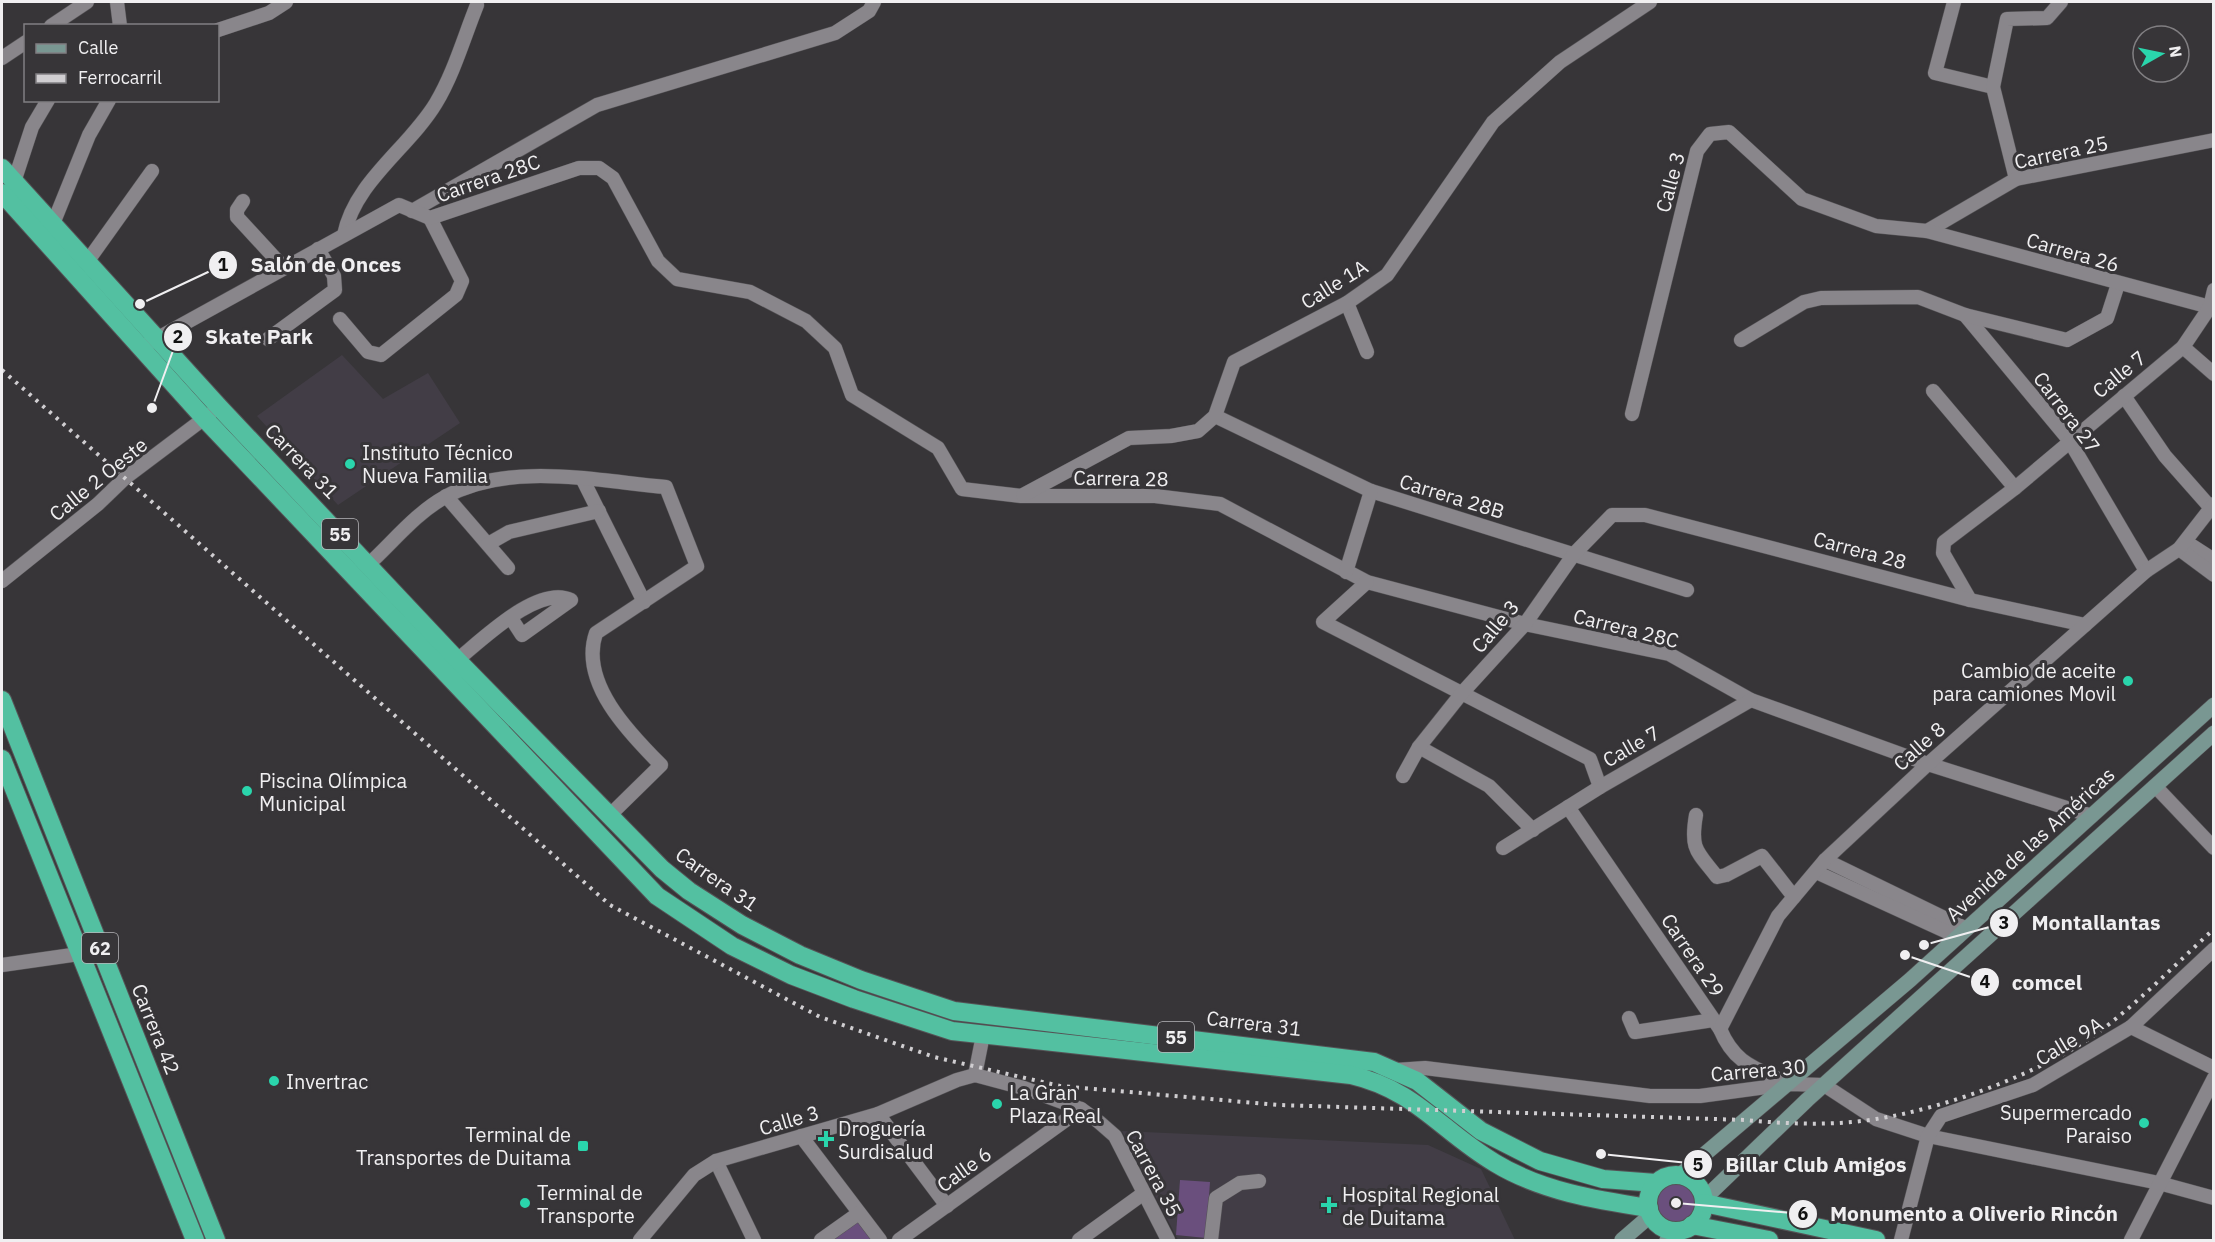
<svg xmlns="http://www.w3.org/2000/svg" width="2215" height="1242" viewBox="0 0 2215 1242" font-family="'IBM Plex Sans',sans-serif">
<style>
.built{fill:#423d46}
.green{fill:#6a4f7d}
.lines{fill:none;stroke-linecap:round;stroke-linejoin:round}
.street-casing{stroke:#555356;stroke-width:15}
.secondary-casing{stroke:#555356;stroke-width:16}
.highway-casing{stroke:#555356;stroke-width:20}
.street{stroke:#89868b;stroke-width:14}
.secondary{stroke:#799792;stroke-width:15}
.highway{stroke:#53c0a1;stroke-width:18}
.rail{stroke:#d0ced1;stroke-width:4;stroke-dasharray:3 6;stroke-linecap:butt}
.poi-dot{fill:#2ad5ac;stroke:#373538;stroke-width:2}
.labels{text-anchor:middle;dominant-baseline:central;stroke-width:6;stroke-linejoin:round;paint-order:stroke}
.shield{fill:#373538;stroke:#b8b7ba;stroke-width:1.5}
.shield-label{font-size:18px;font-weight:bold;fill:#f0eff1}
.street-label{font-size:20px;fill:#f0eff1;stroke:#373538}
.poi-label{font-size:20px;fill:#f0eff1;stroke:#373538;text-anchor:start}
.leader{fill:none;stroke:#f0eff1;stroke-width:2}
.callout-dot{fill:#f0eff1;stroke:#373538;stroke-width:2}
.mark-label{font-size:18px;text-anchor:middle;font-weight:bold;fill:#111}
.callout-label{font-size:21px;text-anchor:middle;font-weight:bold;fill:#f0eff1;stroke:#373538;stroke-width:6;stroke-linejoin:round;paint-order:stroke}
</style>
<rect width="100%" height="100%" fill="#373538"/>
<g class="built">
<polygon points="342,355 383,399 428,373 460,423 338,505 257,416"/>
<polygon points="1122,1131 1428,1145 1481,1169 1515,1240 1178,1240"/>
</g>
<g class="green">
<polygon points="1180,1180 1210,1182 1206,1238 1176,1235"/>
<circle cx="1676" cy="1203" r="19"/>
<polygon points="858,1219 873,1240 828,1240"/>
</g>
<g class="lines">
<defs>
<g id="street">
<polyline points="117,2 120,26"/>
<polyline points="1954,2 1935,73 1993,87"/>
<polyline points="51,26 87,2"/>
<polyline points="218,30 269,13 286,2"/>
<polyline points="2,58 26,42"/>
<polyline points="2016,179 1993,87 2007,19 2047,18 2061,2"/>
<polyline points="14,182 32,127 48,100"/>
<polyline points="243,201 237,210 237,217 284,268"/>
<polyline points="412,211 597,105 835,33 869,11 874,2"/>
<polyline points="53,224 89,135 109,100"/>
<polyline points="1927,231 2016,179 2214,140"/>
<path d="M344,235C355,181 409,148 436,103C454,73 464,37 477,5"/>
<polyline points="87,262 152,171"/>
<polyline points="1347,303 1367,352"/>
<polyline points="1965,315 2069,440 2146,571"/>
<polyline points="340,319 368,352 381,355 456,295 462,281 430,218"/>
<polyline points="268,339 335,290 334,276 318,249"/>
<polyline points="1741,340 1804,302 1821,298 1918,297 1965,315 2067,340 2107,318 2118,284"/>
<polyline points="149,343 399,205 430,218 579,168 599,168 613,178 658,261 677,279 750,292 806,321 835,348 852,395 938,448 962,489 1021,496 1155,496 1220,504 1367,582 1525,624 1669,654 1751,700 1928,764 2092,816"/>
<polyline points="2183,347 2214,374"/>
<polyline points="1933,391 2015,488"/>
<polyline points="2124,396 2165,456 2210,507"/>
<polyline points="1632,414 1697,151 1710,134 1729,132 1802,199 1876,226 1927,231 2210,307"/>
<polyline points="1215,416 1371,491 1687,590"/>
<polyline points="583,480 644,602"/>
<polyline points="1023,495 1129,438 1171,436 1198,431 1215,416 1234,362 1347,303 1387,275 1493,122 1560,62 1650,2"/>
<polyline points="446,496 508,568"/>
<polyline points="2186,542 2214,560"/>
<polyline points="488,544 509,532 599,511"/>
<polyline points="2179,549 2214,575"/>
<path d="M369,564C393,542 416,513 445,497C509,461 596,481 666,487L697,566L596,633C579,682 629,733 661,765L609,816"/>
<polyline points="1346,572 1371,491"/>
<polyline points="2,581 98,504 125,478 210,414"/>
<polyline points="1367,582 1323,622 1590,759 1600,787"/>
<polyline points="1970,600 1943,553 1944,542 2015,488 2183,347 2210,307 2214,290"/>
<path d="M457,660C482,640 538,584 571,600L522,635L511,618"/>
<polyline points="1419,747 1489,786 1533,830"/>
<polyline points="1403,776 1419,747 1462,693 1525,624 1574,554 1612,515 1645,515 1970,600 2085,625"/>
<polyline points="2155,786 2214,848"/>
<path d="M1568,807L1720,1029C1735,1065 1756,1068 1789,1084"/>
<path d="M1696,815C1690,850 1697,851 1717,877L1726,875L1762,856L1794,897"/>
<polyline points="1503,848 1600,787 1751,700"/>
<polyline points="1825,860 1967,929"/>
<polyline points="1816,872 1958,937"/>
<polyline points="2,965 79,954"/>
<polyline points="1629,1018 1635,1032 1713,1020"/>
<polyline points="2131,1027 2214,1068"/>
<polyline points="1720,1029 1778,916 1825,860 1928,764 2146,571 2179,549 2214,504"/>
<polyline points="1396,1070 1425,1068 1650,1096 1700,1096 1789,1084 1824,1085 1876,1119 1928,1136 2159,1183 2214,1198"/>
<polyline points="975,1075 983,1035"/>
<polyline points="878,1114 947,1206"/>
<polyline points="801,1136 880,1240"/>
<polyline points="716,1161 754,1240"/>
<polyline points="640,1240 694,1175 716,1161 878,1114 957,1080 975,1075 1024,1088 1081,1109 1099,1122 1115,1136 1168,1240"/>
<polyline points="821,1240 859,1213"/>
<polyline points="899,1240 1081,1109"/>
<polyline points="1079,1240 1144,1193"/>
<polyline points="1211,1240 1216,1198 1240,1183 1259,1181"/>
<polyline points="1901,1240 1928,1136 1941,1116 2033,1085 2131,1027 2214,949"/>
<polyline points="2131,1240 2214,1078"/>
</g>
<g id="secondary">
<polyline points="1680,1175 1910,980 2214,705"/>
<polyline points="1704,1199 1807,1100 2214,733"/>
<polyline points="1622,1240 1651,1215"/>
<polyline points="1667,1240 1680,1230"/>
</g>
<g id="highway">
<polyline points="2,168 219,407 457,660 662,869 689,891 742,925 800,955 861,980 954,1011 1374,1062 1417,1081 1481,1131 1540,1161 1603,1179 1656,1183"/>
<path d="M2,193L205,419L657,896L732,946L791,975L854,999L952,1031L1351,1075C1416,1090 1441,1131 1495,1163C1541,1191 1596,1200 1649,1208"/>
<polyline points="2,700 216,1240"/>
<polyline points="2,759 195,1240"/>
<circle cx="1676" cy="1203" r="28"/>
<polyline points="1704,1203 1876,1240"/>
<polyline points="1692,1225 1769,1240"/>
</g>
</defs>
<use href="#street" class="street-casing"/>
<use href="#secondary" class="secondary-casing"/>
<use href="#highway" class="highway-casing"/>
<use href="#street" class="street"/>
<use href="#secondary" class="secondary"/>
<use href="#highway" class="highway"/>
<path class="rail" d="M2,370L610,905L820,1017L934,1057L1060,1086L1279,1105L1745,1120C1788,1124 1833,1126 1876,1119C1948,1108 2057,1068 2113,1021C2148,993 2180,960 2214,929"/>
</g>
<g class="poi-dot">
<circle cx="350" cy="464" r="6"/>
<circle cx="2128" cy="681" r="6"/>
<circle cx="247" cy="791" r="6"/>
<circle cx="274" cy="1081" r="6"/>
<circle cx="997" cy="1104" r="6"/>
<circle cx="2144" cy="1123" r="6"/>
<path d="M823 1130h6v6h6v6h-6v6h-6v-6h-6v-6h6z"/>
<rect x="577" y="1140" width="12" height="12" rx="3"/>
<circle cx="525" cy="1203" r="6"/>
<path d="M1326 1196h6v6h6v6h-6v6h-6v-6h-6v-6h6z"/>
</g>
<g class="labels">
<g class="shield">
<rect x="322" y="519" width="36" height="30" rx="4.5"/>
<rect x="82" y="933" width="36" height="30" rx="4.5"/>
<rect x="1158" y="1022" width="36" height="30" rx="4.5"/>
</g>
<g class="shield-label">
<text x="340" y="534">55</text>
<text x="100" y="948">62</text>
<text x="1176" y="1037">55</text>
</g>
<g class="street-label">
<text transform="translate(2061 152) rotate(-12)">Carrera 25</text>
<text transform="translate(488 178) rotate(-19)">Carrera 28C</text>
<text transform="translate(1670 182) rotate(-75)">Calle 3</text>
<text transform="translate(2073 252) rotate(16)">Carrera 26</text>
<text transform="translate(1334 284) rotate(-32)">Calle 1A</text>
<text transform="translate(2119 374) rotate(-39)">Calle 7</text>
<text transform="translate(2067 412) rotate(53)">Carrera 27</text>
<text transform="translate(302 461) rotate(46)">Carrera 31</text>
<text transform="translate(1121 478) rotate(1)">Carrera 28</text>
<text transform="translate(98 479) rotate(-39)">Calle 2 Oeste</text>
<text transform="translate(1452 496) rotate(17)">Carrera 28B</text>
<text transform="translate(1860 550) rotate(15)">Carrera 28</text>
<text transform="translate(1495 626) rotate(-50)">Calle 3</text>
<text transform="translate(1626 628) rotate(14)">Carrera 28C</text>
<text transform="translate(1631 746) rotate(-30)">Calle 7</text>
<text transform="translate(1919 746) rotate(-42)">Calle 8</text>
<text transform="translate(2030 844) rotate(-42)">Avenida de las Américas</text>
<text transform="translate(717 879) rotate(35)">Carrera 31</text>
<text transform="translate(1693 955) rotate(56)">Carrera 29</text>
<text transform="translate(1254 1023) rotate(7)">Carrera 31</text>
<text transform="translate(156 1029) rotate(68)">Carrera 42</text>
<text transform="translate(2069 1041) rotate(-31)">Calle 9A</text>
<text transform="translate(1758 1070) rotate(-5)">Carrera 30</text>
<text transform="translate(789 1120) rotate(-16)">Calle 3</text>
<text transform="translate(964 1169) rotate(-36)">Calle 6</text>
<text transform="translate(1154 1173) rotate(62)">Carrera 35</text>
</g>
<g class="poi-label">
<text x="362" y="452">Instituto Técnico<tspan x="362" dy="23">Nueva Familia</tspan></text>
<text x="2116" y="670" text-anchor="end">Cambio de aceite<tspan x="2116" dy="23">para camiones Movil</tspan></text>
<text x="259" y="780">Piscina Olímpica<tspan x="259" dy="23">Municipal</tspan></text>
<text x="286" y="1081">Invertrac</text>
<text x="1009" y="1092">La Gran<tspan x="1009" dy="23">Plaza Real</tspan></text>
<text x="2132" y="1112" text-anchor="end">Supermercado<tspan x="2132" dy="23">Paraiso</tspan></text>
<text x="838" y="1128">Droguería<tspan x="838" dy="23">Surdisalud</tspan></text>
<text x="571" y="1134" text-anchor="end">Terminal de<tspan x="571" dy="23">Transportes de Duitama</tspan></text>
<text x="537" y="1192">Terminal de<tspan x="537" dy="23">Transporte</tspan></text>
<text x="1342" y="1194">Hospital Regional<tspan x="1342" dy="23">de Duitama</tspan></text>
</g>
</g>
<path class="leader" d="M140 304L223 265M152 408L178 337M1924 945L2004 923M1905 955L1985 982M1601 1154L1698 1164M1676 1203L1803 1214"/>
<g class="callout-dot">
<circle cx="140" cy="304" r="6"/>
<circle cx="152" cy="408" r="6"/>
<circle cx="1924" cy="945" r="6"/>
<circle cx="1905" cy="955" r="6"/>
<circle cx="1601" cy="1154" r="6"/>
<circle cx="1676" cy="1203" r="6"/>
<circle cx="223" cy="265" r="15"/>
<circle cx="178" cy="337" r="15"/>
<circle cx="2004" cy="923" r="15"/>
<circle cx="1985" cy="982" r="15"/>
<circle cx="1698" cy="1164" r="15"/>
<circle cx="1803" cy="1214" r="15"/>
</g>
<g class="mark-label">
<text x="223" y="271">1</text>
<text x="178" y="343">2</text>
<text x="2004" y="929">3</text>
<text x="1985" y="988">4</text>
<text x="1698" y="1171">5</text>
<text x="1803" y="1220">6</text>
</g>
<g class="callout-label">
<text x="326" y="272">Salón de Onces</text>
<text x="259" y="344">Skate Park</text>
<text x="2096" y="930">Montallantas</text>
<text x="2047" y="990">comcel</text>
<text x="1816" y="1172">Billar Club Amigos</text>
<text x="1974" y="1221">Monumento a Oliverio Rincón</text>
</g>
<rect width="2215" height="1242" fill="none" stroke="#f0eff1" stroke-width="6"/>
<rect x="24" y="24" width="195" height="78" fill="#373538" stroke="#817f82" stroke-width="1.5"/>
<rect x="36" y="44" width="30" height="9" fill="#799792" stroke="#817f82" stroke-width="1.5"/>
<text x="78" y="54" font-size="18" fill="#f0eff1">Calle</text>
<rect x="36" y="74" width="30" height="9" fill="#d0ced1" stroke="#817f82" stroke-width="1.5"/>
<text x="78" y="84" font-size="18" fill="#f0eff1">Ferrocarril</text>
<g transform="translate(2161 54) rotate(81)"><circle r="28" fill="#373538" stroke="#817f82" stroke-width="1.5"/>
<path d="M0-4.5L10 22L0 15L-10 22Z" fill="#2ad5ac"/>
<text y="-9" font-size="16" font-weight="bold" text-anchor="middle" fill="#f0eff1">N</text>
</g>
</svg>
